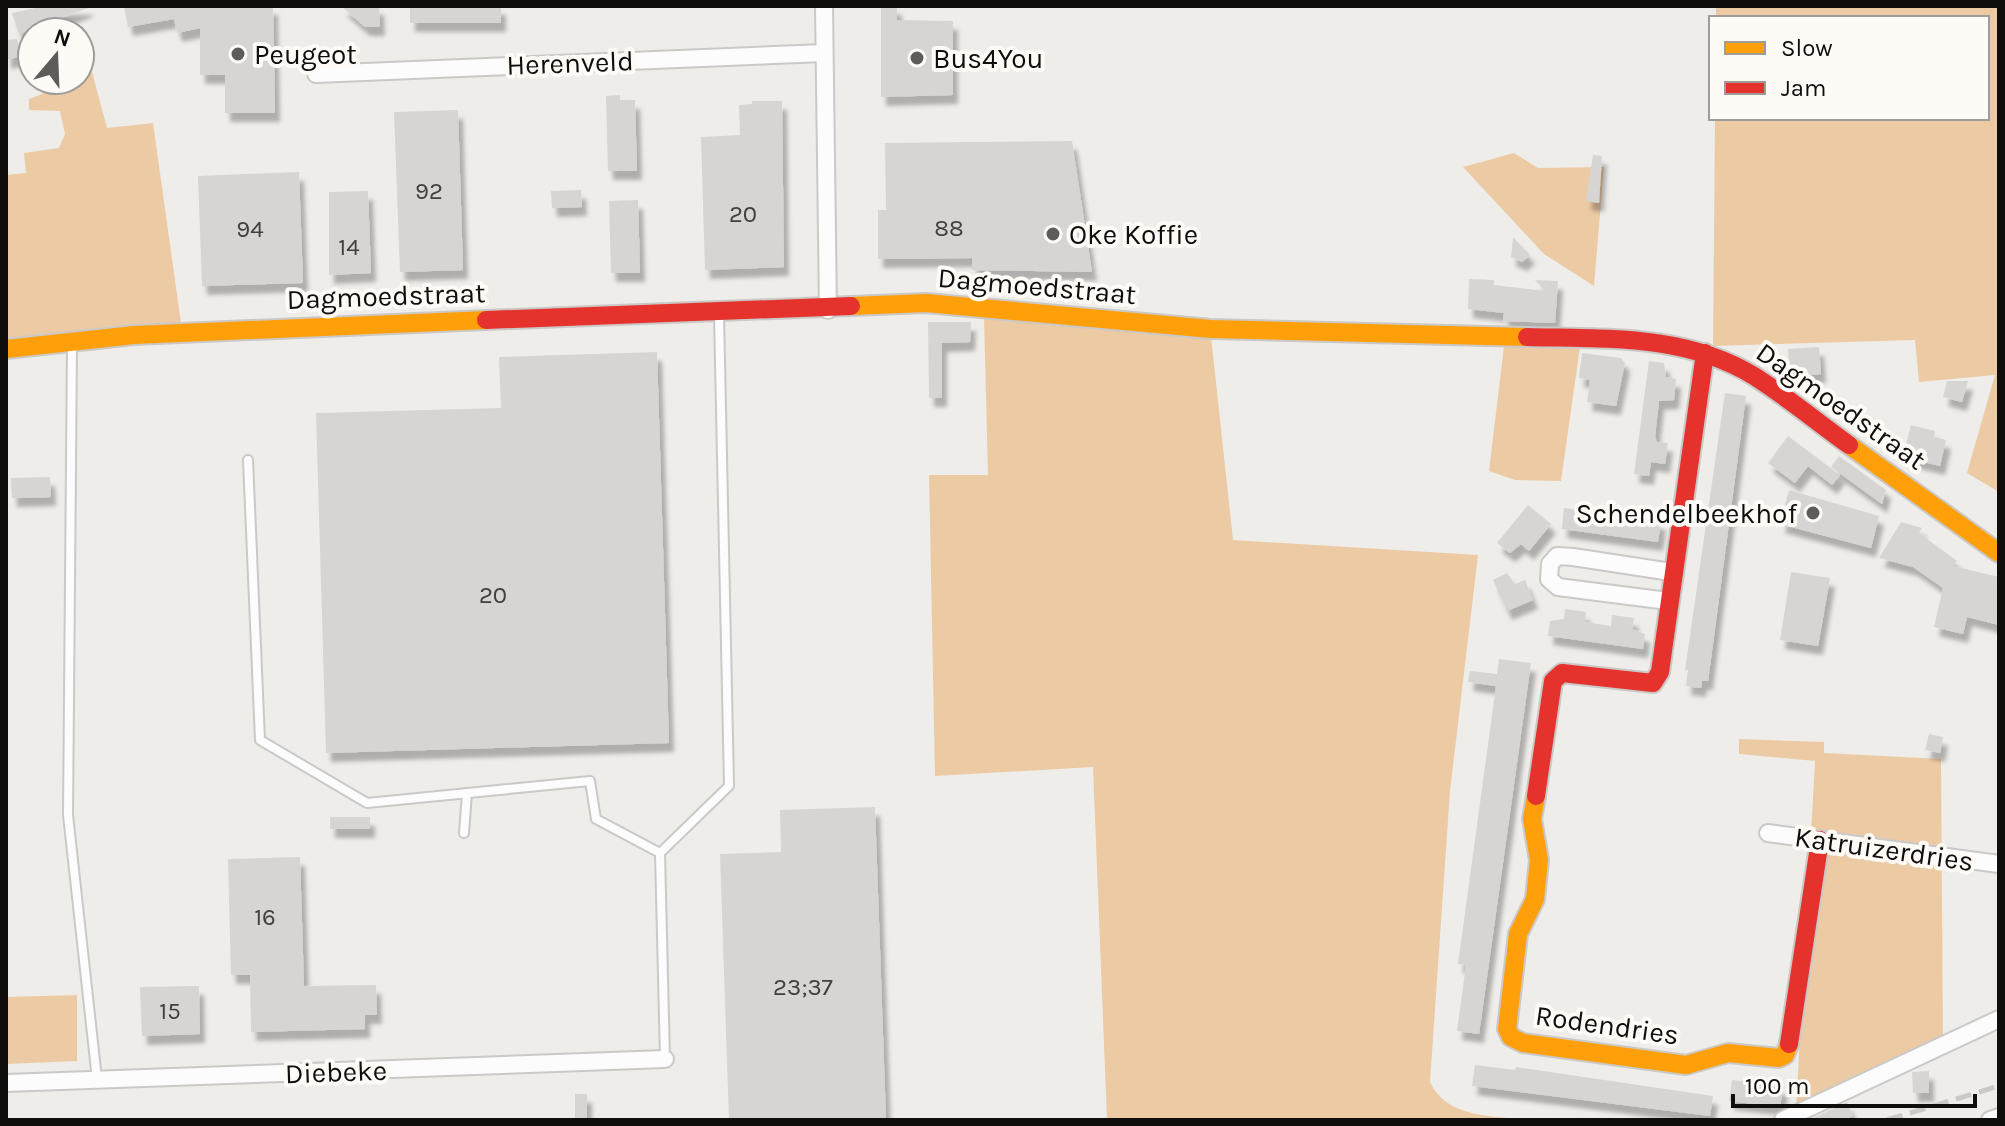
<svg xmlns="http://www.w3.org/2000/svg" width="2005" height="1126" viewBox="0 0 2005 1126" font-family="Karla,sans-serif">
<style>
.green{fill:#eccba4}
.building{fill:#d6d5d3;filter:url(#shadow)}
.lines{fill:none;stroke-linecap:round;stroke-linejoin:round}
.lane-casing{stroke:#cbc9c7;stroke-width:12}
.street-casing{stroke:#cbc9c7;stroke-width:20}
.slow-casing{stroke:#cbc9c7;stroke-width:22}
.jam-casing{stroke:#cbc9c7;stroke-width:22}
.lane{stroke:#fdfcfc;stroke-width:8}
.street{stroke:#fdfcfc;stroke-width:16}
.slow{stroke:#ff9f0a;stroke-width:18}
.jam{stroke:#e5322d;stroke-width:18}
.rail{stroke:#cac9c8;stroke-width:5;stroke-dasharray:16 8;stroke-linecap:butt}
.poi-dot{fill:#5d5c5a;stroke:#fefaf6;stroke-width:3}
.labels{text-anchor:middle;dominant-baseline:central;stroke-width:8;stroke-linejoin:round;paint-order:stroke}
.number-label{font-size:24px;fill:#41403e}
.poi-label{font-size:28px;fill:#0f0e0d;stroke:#fefaf6;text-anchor:start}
.street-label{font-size:28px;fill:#0f0e0d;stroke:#fefaf6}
</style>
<defs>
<filter id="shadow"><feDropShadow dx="5" dy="9" stdDeviation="2" flood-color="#0004"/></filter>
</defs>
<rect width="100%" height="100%" fill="#efedea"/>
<g class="green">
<polygon points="1716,6 1999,6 1999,492 1967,473 1995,375 1919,382 1915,340 1713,346 1715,118 1987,118 1987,18 1716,18"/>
<polygon points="81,31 107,128 153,123 181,323 6,338 6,175 26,173 24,153 59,148 65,134 60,111 29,110 29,99 50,91 61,80 80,80 80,32 75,32"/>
<polygon points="1514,153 1538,168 1604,167 1594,286 1544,254 1463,167"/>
<path d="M984,318L1211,336L1233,540L1478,555L1450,791L1430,1082C1447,1120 1498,1116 1534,1120H1107L1093,767L935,776L929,475H988Z"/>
<polygon points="1504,346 1580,347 1561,481 1515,480 1489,471"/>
<polygon points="1739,739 1824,742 1824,753 1941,759 1943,1043 1796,1109 1815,761 1739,754"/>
<polygon points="77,995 77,1061 6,1064 6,997"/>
</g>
<g class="building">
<polygon points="45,6 88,6 88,8 19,34 12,13"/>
<polygon points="124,6 273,6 275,113 225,113 225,75 200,75 200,28 177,33 174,19 128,27"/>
<polygon points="341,6 379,6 380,27 365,27"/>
<rect x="410" y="6" width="91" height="17"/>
<polygon points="881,6 897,6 897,20 953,21 953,95 881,97"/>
<polygon points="17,39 22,56 6,60 6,40"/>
<polygon points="620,95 620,100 635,100 637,171 608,171 606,96"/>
<polygon points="752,101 782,101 784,267 705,270 701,137 740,135 739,105 752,104"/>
<polygon points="458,110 463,270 400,272 394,112"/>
<polygon points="1072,141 1092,272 972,270 972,258 878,259 878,210 886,210 885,143"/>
<polygon points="1593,155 1602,156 1599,203 1586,201"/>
<polygon points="299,172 303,283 202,286 198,176"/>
<polygon points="581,190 582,207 552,208 551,191"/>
<polygon points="368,191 371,273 329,275 329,192"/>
<polygon points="638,200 640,273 611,273 609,201"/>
<polygon points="1513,237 1530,255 1522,262 1511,257"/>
<polygon points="1469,279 1494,280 1494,285 1545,291 1535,280 1558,281 1555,323 1503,321 1504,313 1468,309"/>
<polygon points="928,322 971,322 970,342 942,343 942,398 929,398"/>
<polygon points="1819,347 1821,374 1790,376 1788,349"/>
<polygon points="657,352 669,743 326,753 316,413 501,408 499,357"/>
<polygon points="1582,353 1621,358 1625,363 1616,406 1587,402 1590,380 1579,378"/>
<polygon points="1649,361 1664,363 1666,377 1676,379 1674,400 1659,401 1655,437 1657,442 1668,443 1665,464 1651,462 1649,476 1634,474"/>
<polygon points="1947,381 1968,381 1962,402 1943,397"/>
<polygon points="1725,393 1746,396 1708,681 1702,681 1701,688 1686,686 1688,670 1685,670"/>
<polygon points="1911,425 1935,431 1934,437 1946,440 1940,466 1903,457"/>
<polygon points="1788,436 1840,475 1832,485 1808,466 1795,483 1768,463"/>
<polygon points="1839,456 1886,490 1882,504 1831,467"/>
<polygon points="50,477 51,497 12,498 11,478"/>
<polygon points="1789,490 1879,516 1871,548 1780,524"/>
<polygon points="1528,505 1551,524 1529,551 1521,544 1510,553 1497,543"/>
<polygon points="1564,508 1661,521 1658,542 1562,529"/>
<polygon points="1901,522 1922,528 1919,533 1957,561 1953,566 1999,577 1999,625 1967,617 1963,634 1934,627 1943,588 1913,567 1879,558"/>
<polygon points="1791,572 1830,578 1818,646 1780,640"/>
<polygon points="1507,573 1515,584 1525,580 1533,600 1507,611 1493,580"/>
<polygon points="1565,609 1586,612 1585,622 1611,626 1612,615 1634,618 1632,629 1645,634 1643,649 1548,636 1550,621 1564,619"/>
<polygon points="1499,659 1531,663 1479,1034 1457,1031 1466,965 1458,964 1496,686 1468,682 1470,671 1497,674"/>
<polygon points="1929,734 1943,737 1940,753 1925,750"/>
<polygon points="875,807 886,1120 729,1120 720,854 781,852 780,810"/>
<rect x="330" y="817" width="40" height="12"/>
<polygon points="300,857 304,986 376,985 377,1015 365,1015 365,1029 251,1032 250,975 231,975 228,859"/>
<polygon points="199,986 200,1034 142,1036 140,987"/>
<polygon points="1475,1065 1515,1070 1516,1067 1713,1096 1710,1116 1472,1086"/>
<polygon points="1929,1071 1929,1093 1913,1093 1912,1072"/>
<polygon points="1732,1080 1783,1087 1780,1107 1729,1101"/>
<rect x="575" y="1094" width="12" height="26"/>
<polygon points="1847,1102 1853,1116 1845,1120 1809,1120"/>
</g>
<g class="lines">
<defs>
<g id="lane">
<polyline points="72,347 68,815 97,1079"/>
<polyline points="248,460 260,740 367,803 590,781 596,819 660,853 665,1059"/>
<polyline points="464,833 467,793"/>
<polyline points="660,853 729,786 719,314"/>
</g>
<g id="street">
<polyline points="824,6 828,310"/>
<polyline points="316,74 824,53"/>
<polyline points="1668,601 1558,587 1549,579 1550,564 1557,556 1573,557 1671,572"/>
<polyline points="1768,833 1999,864"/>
<polyline points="6,1083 665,1059"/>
<polyline points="1783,1120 1999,1019"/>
<polyline points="1990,1120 1999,1117"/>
</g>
<g id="slow">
<polyline points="851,306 926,303 1211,329 1527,337"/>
<polyline points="6,349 134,335 486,320"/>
<polyline points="1849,445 1999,553"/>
<polyline points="1536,796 1532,819 1539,860 1535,899 1518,934 1507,1029 1511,1037 1523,1043 1686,1065 1728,1053 1779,1058 1785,1055 1789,1044"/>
</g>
<g id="jam">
<polyline points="486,320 851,306"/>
<path d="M1527,337C1605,339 1685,334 1754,376C1787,397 1817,422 1849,445"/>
<polyline points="1536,796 1553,681 1562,673 1653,683 1660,672 1705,353"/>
<polyline points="1789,1044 1820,840"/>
</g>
</defs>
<use href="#lane" class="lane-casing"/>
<use href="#street" class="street-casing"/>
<use href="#slow" class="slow-casing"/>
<use href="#jam" class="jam-casing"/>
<use href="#lane" class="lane"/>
<use href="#street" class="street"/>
<use href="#slow" class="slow"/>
<use href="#jam" class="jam"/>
<polyline class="rail" points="1887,1120 1999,1086"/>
</g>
<g class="poi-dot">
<circle cx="238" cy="54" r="8"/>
<circle cx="917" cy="58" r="8"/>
<circle cx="1053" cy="234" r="8"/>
<circle cx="1813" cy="513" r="8"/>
</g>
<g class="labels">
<g class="number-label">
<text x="429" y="191">92</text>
<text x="743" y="214">20</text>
<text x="949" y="228">88</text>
<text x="250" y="229">94</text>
<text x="349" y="247">14</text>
<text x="493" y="595">20</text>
<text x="265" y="917">16</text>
<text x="803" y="987">23;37</text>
<text x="170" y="1011">15</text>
</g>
<g class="poi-label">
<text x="254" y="54">Peugeot</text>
<text x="933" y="58">Bus4You</text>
<text x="1069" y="234">Oke Koffie</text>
<text x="1797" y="513" text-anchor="end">Schendelbeekhof</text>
</g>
<g class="street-label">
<text transform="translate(570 63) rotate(-2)">Herenveld</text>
<text transform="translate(1037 286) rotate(5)">Dagmoedstraat</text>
<text transform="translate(386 296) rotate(-2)">Dagmoedstraat</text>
<text transform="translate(1841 406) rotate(35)">Dagmoedstraat</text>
<text transform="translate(1884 849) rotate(8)">Katruizerdries</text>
<text transform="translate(1607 1025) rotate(8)">Rodendries</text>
<text transform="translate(336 1072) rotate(-2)">Diebeke</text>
</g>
</g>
<rect width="2005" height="1126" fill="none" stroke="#0f0e0d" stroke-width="16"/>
<rect x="1709" y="16" width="280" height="104" fill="#fefaf6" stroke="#9e9c99" stroke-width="2"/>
<rect x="1725" y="42" width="40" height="12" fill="#ff9f0a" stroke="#9e9c99" stroke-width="2"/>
<text x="1781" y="56" font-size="24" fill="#0f0e0d">Slow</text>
<rect x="1725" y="82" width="40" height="12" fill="#e5322d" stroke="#9e9c99" stroke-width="2"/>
<text x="1781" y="96" font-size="24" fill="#0f0e0d">Jam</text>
<g transform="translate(56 56) rotate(19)"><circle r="38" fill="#fefaf6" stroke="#9e9c99" stroke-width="2"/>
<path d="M0-6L14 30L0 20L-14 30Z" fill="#5d5c5a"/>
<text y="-12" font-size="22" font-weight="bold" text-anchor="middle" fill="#0f0e0d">N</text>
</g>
<path d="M1733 1094v12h242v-12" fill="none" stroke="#0f0e0d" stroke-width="4"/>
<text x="1745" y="1094" font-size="24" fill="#0f0e0d" stroke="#fefaf6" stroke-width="6" paint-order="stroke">100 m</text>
</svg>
